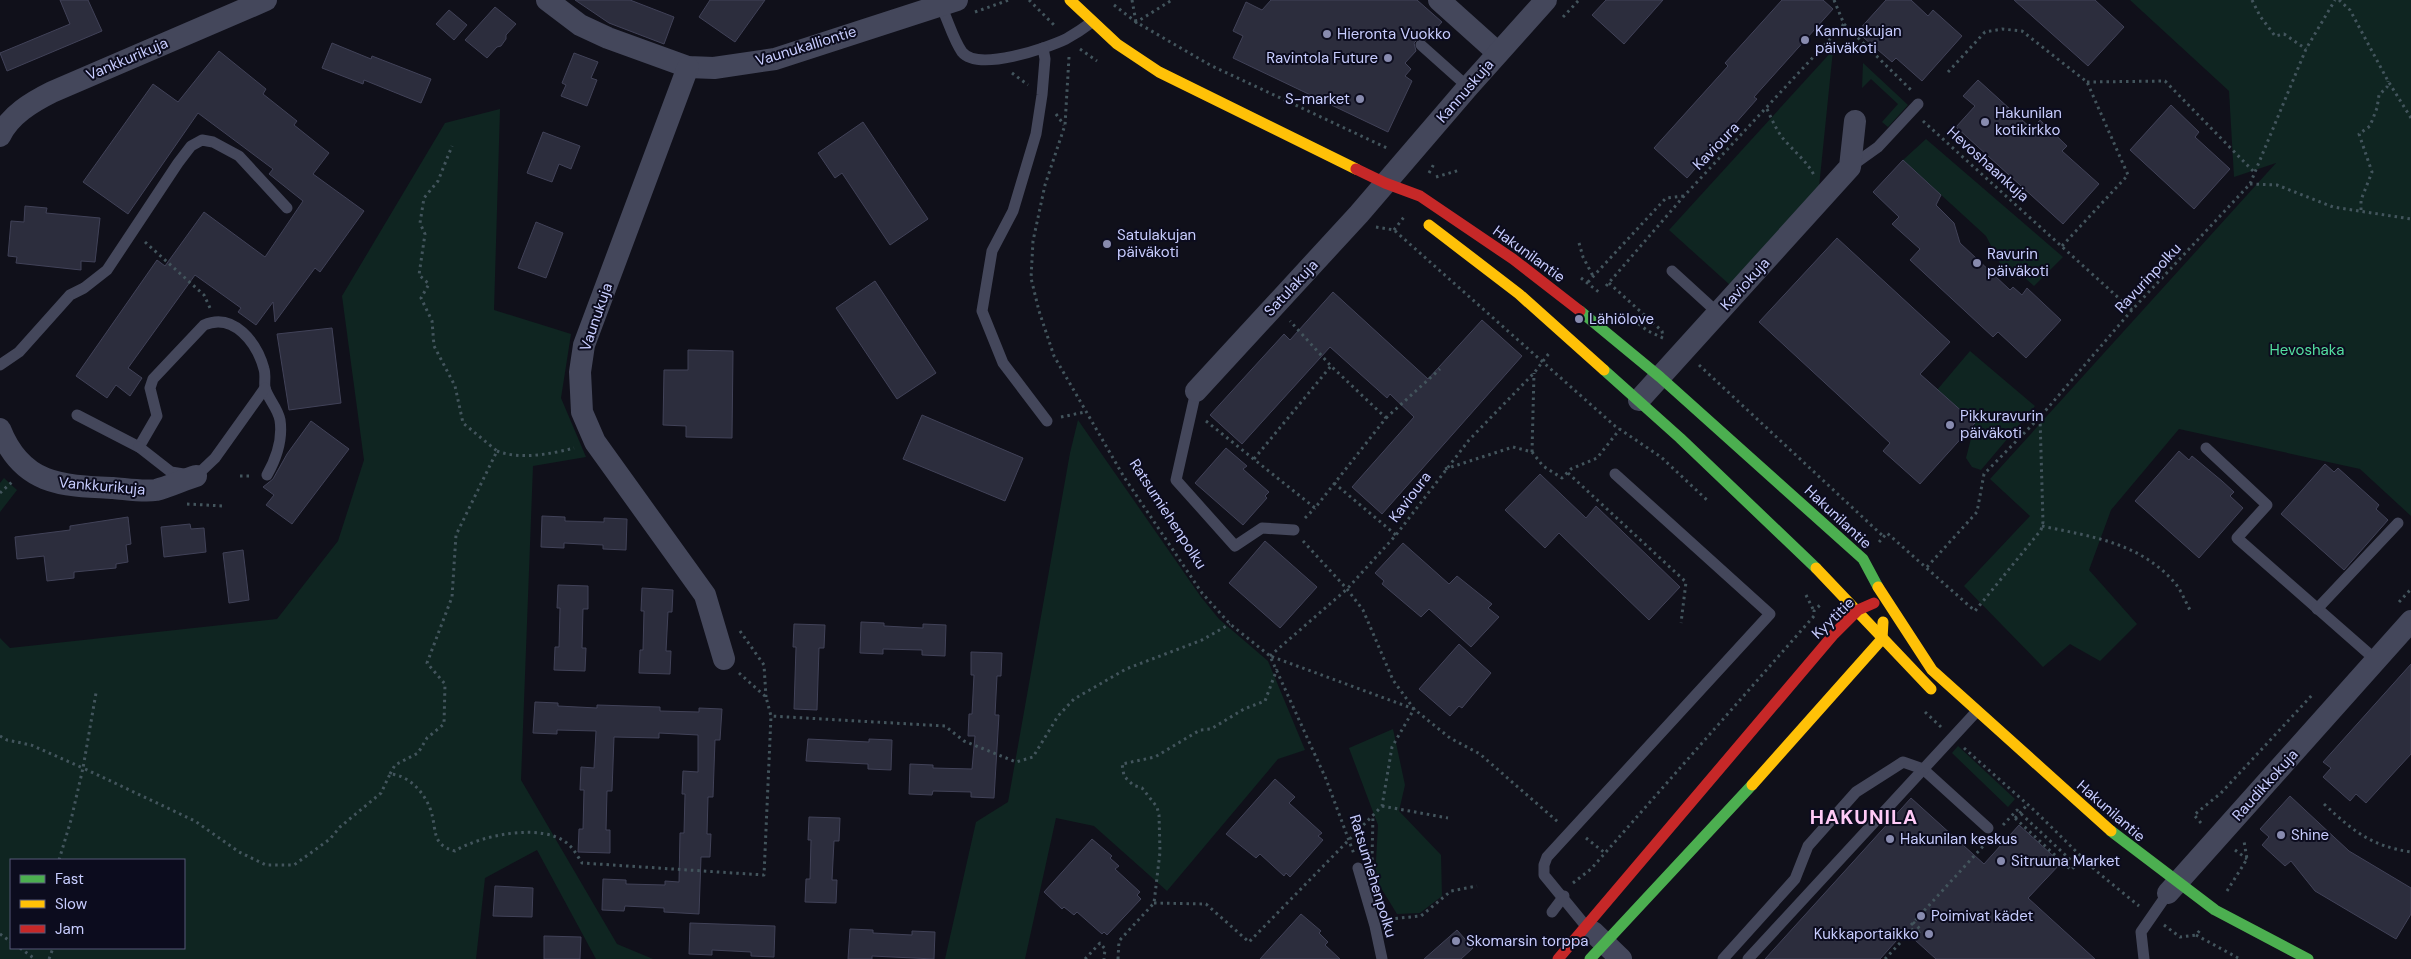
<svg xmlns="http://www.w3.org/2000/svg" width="2411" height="959" viewBox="0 0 2411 959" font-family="'DM Sans',sans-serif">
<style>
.green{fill:#0f2521;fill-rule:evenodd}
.building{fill:#2c2d3d;stroke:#414258}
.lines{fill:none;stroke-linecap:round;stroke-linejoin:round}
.path{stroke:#43555d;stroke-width:3;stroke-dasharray:2.5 4;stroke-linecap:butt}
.lane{stroke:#44475b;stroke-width:11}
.street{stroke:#44475b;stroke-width:22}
.fast{stroke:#4caf50;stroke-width:11}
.slow{stroke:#ffc107;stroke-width:11}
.jam{stroke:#c62828;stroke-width:11}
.poi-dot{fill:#888baf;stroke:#0c0c1e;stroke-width:2}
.labels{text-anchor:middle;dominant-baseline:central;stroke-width:4;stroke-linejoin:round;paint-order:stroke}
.poi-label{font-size:15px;fill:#c8cdff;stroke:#0c0c1e;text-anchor:start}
.street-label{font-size:15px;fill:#c8cdff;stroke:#0c0c1e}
.park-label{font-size:15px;fill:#54dfa0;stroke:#0c0c1e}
.district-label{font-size:20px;font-weight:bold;letter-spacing:1px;fill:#ffcaf6;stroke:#0c0c1e}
</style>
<rect width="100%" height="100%" fill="#10101a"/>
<g class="green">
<polygon points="2130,0 2411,0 2411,516 2360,469 2179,429 2111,510 2089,570 2137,624 2100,661 2070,644 2043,667 1964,586 2030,516 1990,479 2276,163 2234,177 2229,91"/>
<polygon points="1833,50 1819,187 1730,285 1669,230"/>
<polygon points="1863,63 1908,105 1888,127 1882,122 1898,104 1871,79 1862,88"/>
<path d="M500,109L494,310L571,334L561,398L586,457L533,466L521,780L617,944L653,959H596L537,850L485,878L476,959H0V638L10,648L277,619L338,541L364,460L342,296L445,123ZM11,860H184V948H11Z"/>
<polygon points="1926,139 2063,257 2034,286 2024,277 2007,277 1986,236 1903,160"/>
<polygon points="1970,351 2035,406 1981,470 1972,467 1966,458 1975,423 1937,390"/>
<polygon points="1078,420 1201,597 1219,619 1268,661 1305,750 1278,759 1167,891 1094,826 1056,818 1025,959 945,959 976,822 1008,802 1070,453"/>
<polygon points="4,478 17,490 0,512 0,483"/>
<polygon points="1393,729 1405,785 1399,811 1441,855 1442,896 1420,913 1397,914 1375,878 1378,825 1349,748"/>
<polygon points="1958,746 2015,799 2008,807 1952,753"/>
</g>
<g class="building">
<polygon points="60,0 88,0 102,31 7,71 0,53 70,24"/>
<polygon points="575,0 630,0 674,17 664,44 609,23"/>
<polygon points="710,0 765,0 735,42 699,17"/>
<polygon points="1271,0 1417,0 1442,22 1426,40 1419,38 1414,43 1416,51 1405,63 1411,69 1405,76 1412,81 1388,132 1233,58 1243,36 1233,31 1246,2 1262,10"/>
<polygon points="1606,0 1663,0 1624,44 1592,15"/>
<polygon points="1782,0 1823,0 1833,9 1754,97 1757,99 1687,178 1654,148 1728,66 1725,63"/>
<polygon points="1886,0 1911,0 1928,16 1933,10 1962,36 1922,81 1896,58 1892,62 1857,32"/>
<polygon points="2014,0 2095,0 2124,27 2088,66"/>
<polygon points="495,7 516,24 506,35 506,39 501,46 497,47 487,58 465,40"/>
<polygon points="449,10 467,25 454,40 436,24"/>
<polygon points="332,43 371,59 372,56 431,79 421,103 364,80 363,84 322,68"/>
<polygon points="219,51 266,89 263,94 297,121 294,125 329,153 313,174 364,211 320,272 315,268 275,322 273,302 256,325 238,312 241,308 195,275 128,368 142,378 130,396 116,385 107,398 76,376 157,260 165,266 204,212 265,257 303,201 269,174 273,169 198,113 128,214 83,182 153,84 178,102"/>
<polygon points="574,53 598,62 591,78 597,80 587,106 561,96 566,85 562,83"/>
<polygon points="1978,80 2032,129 2040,120 2067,146 2062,151 2099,184 2063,224 1956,127 1975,106 1963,96"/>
<polygon points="2171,105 2199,132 2195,137 2230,169 2194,209 2130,150"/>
<polygon points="863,122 928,219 890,245 842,173 835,178 818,153"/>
<polygon points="543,132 580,146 571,169 559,164 552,182 527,173"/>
<polygon points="1903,160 1941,195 1936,205 1954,223 1960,243 2010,290 2013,287 2022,295 2027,288 2061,320 2026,358 1998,332 1993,337 1910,260 1920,249 1892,224 1899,217 1873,192"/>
<polygon points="25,206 47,208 46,213 100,218 95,262 81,261 81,270 16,263 17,257 8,256 11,221 24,222"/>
<polygon points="536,222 563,233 546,278 518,268"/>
<polygon points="1837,238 1950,342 1920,374 1975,423 1920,484 1883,451 1890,443 1759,322"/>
<polygon points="875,281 936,373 897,399 836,308"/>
<polygon points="1333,292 1428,379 1482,320 1522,356 1382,514 1352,487 1414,417 1390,394 1387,398 1330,347 1242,444 1210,415 1284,334 1290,340"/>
<polygon points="332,328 341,403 289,410 277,334"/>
<polygon points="688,350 733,351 732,438 686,437 686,426 663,425 664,370 688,370"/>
<polygon points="922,415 1023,458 1005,501 903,459"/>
<polygon points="311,421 349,449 292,524 266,505 274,495 263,487 273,479 287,454"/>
<polygon points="1226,448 1247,466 1243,469 1269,492 1265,496 1267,498 1243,525 1195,483"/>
<polygon points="2179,451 2189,460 2192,456 2222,481 2234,492 2230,496 2243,508 2199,558 2135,501"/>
<polygon points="2325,464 2334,472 2338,468 2379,505 2376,509 2388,520 2344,570 2281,514"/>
<polygon points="1540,474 1586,518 1596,506 1680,587 1649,620 1559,533 1545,548 1505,510"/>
<polygon points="542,516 565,517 565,521 604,522 604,518 627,519 626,550 603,549 603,545 564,543 564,548 541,547"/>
<polygon points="128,517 131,544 126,545 128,562 116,564 116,568 74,572 74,578 47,581 44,556 17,559 15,537 70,530 70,526"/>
<polygon points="190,524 191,529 204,528 206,552 164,557 161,527"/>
<polygon points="1265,541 1317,587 1280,628 1229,583"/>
<polygon points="1403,543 1449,584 1457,576 1492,604 1488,608 1499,617 1471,647 1429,609 1421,617 1382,584 1384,581 1375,573"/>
<polygon points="243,550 249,600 229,603 223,553"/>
<polygon points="558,585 588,586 588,609 583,609 582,648 586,648 585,671 554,670 555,647 559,647 560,608 557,608"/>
<polygon points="642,588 673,590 672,612 668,612 666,651 671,651 670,674 639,673 640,650 643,650 644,611 641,611"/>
<polygon points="861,622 884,623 884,626 923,628 923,624 946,625 945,656 922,655 922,650 883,649 883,654 860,653"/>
<polygon points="794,624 825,625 824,648 819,648 817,710 794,709 796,647 793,647"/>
<polygon points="1459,644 1491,673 1462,708 1459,706 1450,716 1419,689"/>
<polygon points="971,652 1002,653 1001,676 997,676 995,715 999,715 994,798 971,797 971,792 933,791 932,795 909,794 910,764 933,765 933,768 972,769 975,736 968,736 969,714 972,714 974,675 971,675"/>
<polygon points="2411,664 2411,754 2366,803 2356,794 2350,801 2323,777 2331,768 2323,762"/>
<polygon points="535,702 558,703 558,706 597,708 597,705 660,707 660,711 699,712 699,708 722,709 720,740 715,740 713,797 708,797 707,834 711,834 710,857 701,857 699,914 664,912 664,908 625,906 624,911 602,910 603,879 626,880 626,884 665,885 665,881 679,882 680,833 684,833 685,794 682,794 683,771 698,772 698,735 659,733 659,738 614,737 612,791 607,791 606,830 610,830 610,853 578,852 579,829 583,829 584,790 580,790 581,767 594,768 596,731 557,730 557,734 533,733"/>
<polygon points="808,739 869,742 869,739 892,740 891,770 868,769 868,764 806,761"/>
<polygon points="1275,779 1295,797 1289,803 1322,833 1318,836 1323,840 1290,877 1286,873 1284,876 1260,854 1256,858 1226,834"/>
<polygon points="2290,796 2349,851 2411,888 2411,914 2396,939 2315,891 2291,861 2285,866 2262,845 2269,837 2260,829"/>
<polygon points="1911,798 1984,864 2019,825 2061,863 2028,898 2095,959 1936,959 1905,931 1880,959 1765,959"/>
<polygon points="809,817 840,818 839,841 834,841 832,880 837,880 836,903 805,902 806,879 810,879 811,840 808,840"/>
<polygon points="1092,839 1112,856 1110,858 1119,866 1115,869 1140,892 1137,895 1141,899 1107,935 1104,932 1102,934 1077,912 1074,915 1064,907 1062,909 1044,892"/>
<polygon points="495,886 533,888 532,917 493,916"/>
<polygon points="1301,914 1321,931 1319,933 1328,942 1325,945 1340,959 1260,959"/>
<polygon points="690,923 775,926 774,957 751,956 751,952 712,950 712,955 689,954"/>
<polygon points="850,929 873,930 873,933 912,935 912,931 935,932 934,959 872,956 872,959 848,959"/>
<polygon points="1457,930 1473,948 1461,959 1424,959"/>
<polygon points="544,936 581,937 580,959 544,959"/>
</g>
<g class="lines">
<g class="path">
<polyline points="1029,0 1055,26"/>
<polyline points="1132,0 1136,22"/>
<polyline points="1834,0 1844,24 1911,90"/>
<polyline points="2252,0 2260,16 2275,36 2284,34 2306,49"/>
<polyline points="2339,0 2350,10 2388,81 2411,118"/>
<polyline points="1114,5 1136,22 1210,65 1387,148"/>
<polyline points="975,12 1009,0"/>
<polyline points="1563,17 1579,0"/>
<polyline points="1135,23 1172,0"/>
<polyline points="1080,49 1097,61"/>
<polyline points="1069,57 1065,125 1045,185 1033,241 1031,278 1039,311 1054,356 1124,477 1202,593 1230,624 1270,656 1326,779 1354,854"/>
<polyline points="1948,72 1985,32 2002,29 2022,31 2087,82 2128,175 2062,246"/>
<polyline points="1012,73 1028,85"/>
<polyline points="2087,82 2165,81 2255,173"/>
<path d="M1767,109C1773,122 1778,134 1788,144C1798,155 1807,162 1814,175"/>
<polyline points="1056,114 1064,125"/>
<polyline points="1923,121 2132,310"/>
<polyline points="1429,173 1435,162"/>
<polyline points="1436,177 1460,170"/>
<polyline points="2250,184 2277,185 2333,207 2411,219"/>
<polyline points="2361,210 2361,200 2372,172 2359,134 2370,126 2377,108 2379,95 2387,87 2388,81"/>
<polyline points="1376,227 1394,230 1615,426 1661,457 1708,501"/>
<polyline points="1394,230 1404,217"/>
<polyline points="145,242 204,295 210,308"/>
<polyline points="1579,243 1583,257 1593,276"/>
<polyline points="1581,278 1600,293"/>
<polyline points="1588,282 1666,198 1684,196"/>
<polyline points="1609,283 1662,331 1663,337"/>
<polyline points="1606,286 1684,196 1844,24"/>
<polyline points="1628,316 1648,331 1665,339"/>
<polyline points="1699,365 1884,537"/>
<polyline points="1061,417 1085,412"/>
<polyline points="1386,418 1440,369"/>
<polyline points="1206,421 1315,508 1386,418 1331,366 1290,321"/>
<path d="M497,451C520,460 551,454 574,448"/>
<polyline points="1532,452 1534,373"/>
<polyline points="1254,459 1331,366"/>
<polyline points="1445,469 1513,447 1532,452 1543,466 1562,478 1571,469 1597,458 1620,429"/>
<polyline points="1568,473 1686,582 1681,623"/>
<polyline points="240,476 251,476"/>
<polyline points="1334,483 1396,535"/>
<polyline points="0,493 12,482"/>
<polyline points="187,504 224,506"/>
<polyline points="1305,518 1315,508"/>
<path d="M2042,526C2092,537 2139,542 2175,583C2181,590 2185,601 2190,610"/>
<polyline points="1303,541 1347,589 1363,610 1393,680 1414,709 1450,738 1480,754 1558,822"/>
<polyline points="1879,542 1887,533 1975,611 2041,530 2043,522 2040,417"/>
<polyline points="1927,567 1977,512 1984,474 2040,417 2132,310 2250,184 2306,49 2335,0"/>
<polyline points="1806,595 1814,611"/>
<polyline points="2399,602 2411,589"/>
<polyline points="740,631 764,665 766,697"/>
<polyline points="1270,656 1347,589 1396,535 1469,440 1534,373 1550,352"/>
<polyline points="739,673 766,697 771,716 945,726 964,741 1016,762 1033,757 1058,716 1074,699 1126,669 1202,640 1230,624"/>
<polyline points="1925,712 1941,727"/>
<polyline points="0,736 7,740 31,745 83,768 96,693"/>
<polyline points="1964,748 2035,811 2095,870 2139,906"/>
<polyline points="390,774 395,765 418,753 427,738 444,724 445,684 427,663 452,597 456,535 497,451 463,423 455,386 434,346 432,321 421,298 429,284 419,275 425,234 420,223 424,198 438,181 452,146"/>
<path d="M2324,804C2353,831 2371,846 2411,852"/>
<polyline points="1382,806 1448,818"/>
<polyline points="2015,818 2028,804"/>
<polyline points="2201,823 2194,815 2221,793 2313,694"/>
<polyline points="2003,825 2017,810 2076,865 2071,870 2015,818"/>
<polyline points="1586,838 1605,853"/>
<polyline points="2235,850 2247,859"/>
<path d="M59,860L71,820L83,768L195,821L239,852L266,865H294L330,839L340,827L381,793L390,774C409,775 425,793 431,811C437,830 431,845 455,851C481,835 543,822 568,844C574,849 578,857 582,863L764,875L771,716"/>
<polyline points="1372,860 1373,815"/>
<polyline points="1573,883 1591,869 1814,616 1814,611 1820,605"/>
<polyline points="2227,891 2247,859 2244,841"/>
<polyline points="1154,903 1206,904 1249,942 1382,806 1392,747 1414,709 1270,656"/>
<polyline points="1389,919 1421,916 1451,891 1477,886"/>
<polyline points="1913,922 1921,930 1919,932 1916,929"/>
<polyline points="1911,925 1986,843"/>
<polyline points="2164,925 2180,937 2196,935 2201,929"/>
<polyline points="0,934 11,942"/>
<polyline points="2196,935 2240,959"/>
<polyline points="20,948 35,959"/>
<polyline points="49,959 53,948"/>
<polyline points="1085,959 1100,943 1105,949 1104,959"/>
<polyline points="1118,959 1119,941 1154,903 1160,852 1159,815 1157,807 1142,788 1133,785 1124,776 1122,764 1155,757 1200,730 1211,729 1244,709 1265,701 1277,669"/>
<polyline points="1885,959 1914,928"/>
</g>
<g class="lane">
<path d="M941,6C948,20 953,39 962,52C978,72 1047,48 1066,39C1075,34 1084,28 1092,22"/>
<polyline points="1421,45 1468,87"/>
<polyline points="1043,48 1045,59 1042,95 1036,134 1013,211 992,251 982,311 1003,363 1047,421"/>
<polyline points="1850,167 1878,147 1918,104"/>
<polyline points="1672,271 1718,313"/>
<polyline points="0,365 19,352 70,295 84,288 107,270 178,163 191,146 202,140 213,142 239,156 287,208"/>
<polyline points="1196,391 1176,480 1235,546 1262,528 1294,530"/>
<path d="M77,415L139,447L157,416L150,388L153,379L204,325C234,312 257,343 264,369C266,375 264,382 265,388C268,399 278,408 280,420C283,440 276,459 267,475"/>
<polyline points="139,447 171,472 196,476 215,458 265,388"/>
<polyline points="2206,448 2267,505 2237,538 2376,660"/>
<polyline points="2317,609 2398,523"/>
<polyline points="1358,868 1375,926 1382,959"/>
<polyline points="1552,912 1564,896"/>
<polyline points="1585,925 1544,875 1544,865 1547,857 1770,614 1615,474"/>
<polyline points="1723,959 1795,879 1808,846 1856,792 1903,762 1923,769 1988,828"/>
<polyline points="1748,959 1977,711"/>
<polyline points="2144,959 2141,932 2168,893"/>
</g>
<g class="street">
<polyline points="547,0 580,25 608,38 688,67 714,68 775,59 957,0"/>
<polyline points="1439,0 1498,53"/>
<polyline points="688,67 584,345 580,372 582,412 595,442 705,595 724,659"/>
<path d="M0,136C10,115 32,102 52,92L266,0"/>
<polyline points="1196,391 1359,214 1468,87 1546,0"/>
<polyline points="1639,400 1850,167 1855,121"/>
<path d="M0,429C22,485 62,486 113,488C126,489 143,492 156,490C169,487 183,480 196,476"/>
<polyline points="2168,893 2411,621"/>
<polyline points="1593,932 1621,959"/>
</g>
<g class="fast">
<polyline points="1580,311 1660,377 1863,559 1878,587"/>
<polyline points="1604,370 1680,438 1816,568"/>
<polyline points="2111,831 2215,910 2308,959"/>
<polyline points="1590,959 1752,785"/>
</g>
<g class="slow">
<polyline points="1070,0 1117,44 1159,72 1356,169"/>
<polyline points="1429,225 1519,294 1604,370"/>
<polyline points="1816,568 1931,689"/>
<polyline points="1878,587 1932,670 2111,831"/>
<polyline points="1752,785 1882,639 1883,622"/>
</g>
<g class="jam">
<polyline points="1356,169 1385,183 1420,196 1513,259 1580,311"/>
<polyline points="1558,959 1834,634 1858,610 1874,603"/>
</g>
</g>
<g class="poi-dot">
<circle cx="1327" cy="34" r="5"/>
<circle cx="1805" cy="40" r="5"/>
<circle cx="1388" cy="58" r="5"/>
<circle cx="1360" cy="99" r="5"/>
<circle cx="1985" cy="122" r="5"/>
<circle cx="1107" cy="244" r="5"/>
<circle cx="1977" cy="263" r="5"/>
<circle cx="1579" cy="319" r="5"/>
<circle cx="1950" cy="425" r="5"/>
<circle cx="2281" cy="835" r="5"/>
<circle cx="1890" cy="839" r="5"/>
<circle cx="2001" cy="861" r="5"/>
<circle cx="1921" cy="916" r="5"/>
<circle cx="1929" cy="934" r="5"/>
<circle cx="1456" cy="941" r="5"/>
</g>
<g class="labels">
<g class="poi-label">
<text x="1815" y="31">Kannuskujan<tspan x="1815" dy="17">päiväkoti</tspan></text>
<text x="1337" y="34">Hieronta Vuokko</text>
<text x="1378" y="58" text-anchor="end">Ravintola Future</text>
<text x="1350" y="99" text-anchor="end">S-market</text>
<text x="1995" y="113">Hakunilan<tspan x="1995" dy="17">kotikirkko</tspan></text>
<text x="1117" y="235">Satulakujan<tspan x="1117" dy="17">päiväkoti</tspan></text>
<text x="1987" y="254">Ravurin<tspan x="1987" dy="17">päiväkoti</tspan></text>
<text x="1589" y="319">Lähiölove</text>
<text x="1960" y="416">Pikkuravurin<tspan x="1960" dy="17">päiväkoti</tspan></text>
<text x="2291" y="835">Shine</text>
<text x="1900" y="839">Hakunilan keskus</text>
<text x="2011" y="861">Sitruuna Market</text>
<text x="1931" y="916">Poimivat kädet</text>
<text x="1919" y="934" text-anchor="end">Kukkaportaikko</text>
<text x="1466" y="941">Skomarsin torppa</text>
</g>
<g class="street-label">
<text transform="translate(806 46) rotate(-17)">Vaunukalliontie</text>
<text transform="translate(127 59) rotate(-23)">Vankkurikuja</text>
<text transform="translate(1465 91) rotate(-49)">Kannuskuja</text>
<text transform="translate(1716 146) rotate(-46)">Kavioura</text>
<text transform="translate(1988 164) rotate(42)">Hevoshaankuja</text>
<text transform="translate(1529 254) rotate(36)">Hakunilantie</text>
<text transform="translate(2148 278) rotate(-47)">Ravurinpolku</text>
<text transform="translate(1745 284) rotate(-48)">Kaviokuja</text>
<text transform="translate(1291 288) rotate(-47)">Satulakuja</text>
<text transform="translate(596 317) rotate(-71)">Vaunukuja</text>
<text transform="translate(102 486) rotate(5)">Vankkurikuja</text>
<text transform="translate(1410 497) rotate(-53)">Kavioura</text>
<text transform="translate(1168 514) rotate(57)">Ratsumiehenpolku</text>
<text transform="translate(1838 517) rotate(43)">Hakunilantie</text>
<text transform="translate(1833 618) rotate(-44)">Kyytitie</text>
<text transform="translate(2265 785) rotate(-48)">Raudikkokuja</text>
<text transform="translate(2111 811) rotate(41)">Hakunilantie</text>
<text transform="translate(1373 876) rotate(73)">Ratsumiehenpolku</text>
</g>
<g class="park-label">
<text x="2307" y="350">Hevoshaka</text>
</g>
<g class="district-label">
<text x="1864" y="817">HAKUNILA</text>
</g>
</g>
<rect x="10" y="859" width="175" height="90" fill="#0c0c1e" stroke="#575978"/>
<rect x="20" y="875" width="25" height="8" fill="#4caf50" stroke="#575978"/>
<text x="55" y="884" font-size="15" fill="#c8cdff">Fast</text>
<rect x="20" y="900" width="25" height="8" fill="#ffc107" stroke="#575978"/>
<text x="55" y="909" font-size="15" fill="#c8cdff">Slow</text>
<rect x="20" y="925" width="25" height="8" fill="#c62828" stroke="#575978"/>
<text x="55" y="934" font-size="15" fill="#c8cdff">Jam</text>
</svg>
